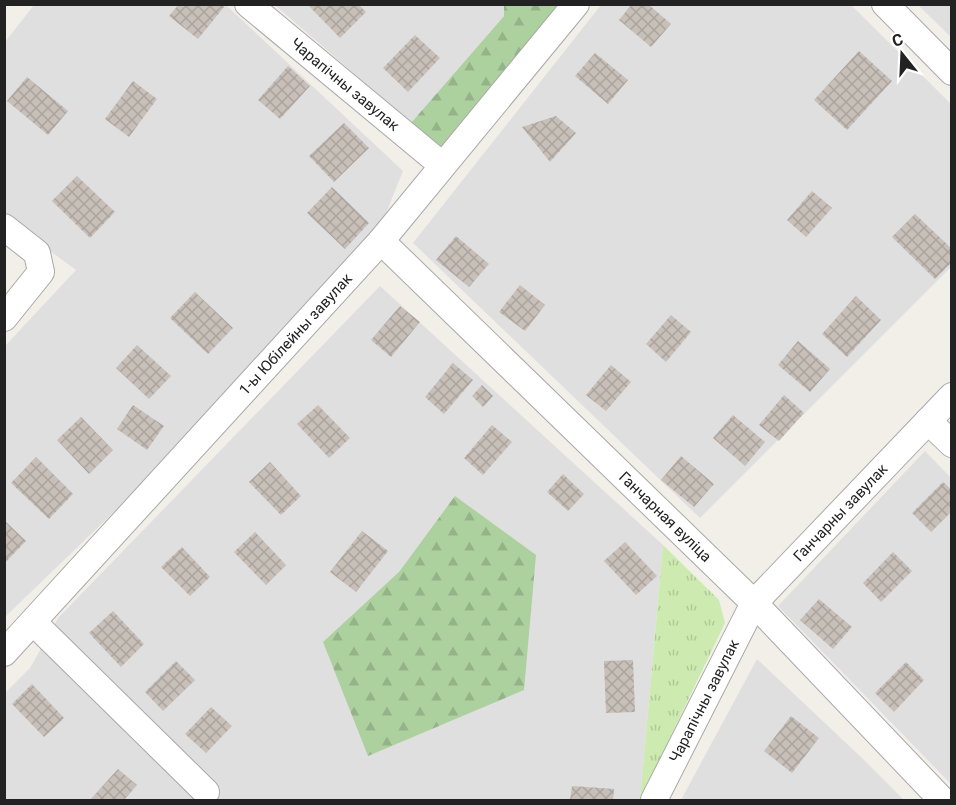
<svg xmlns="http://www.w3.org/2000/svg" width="956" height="805" viewBox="0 0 956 805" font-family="Roboto,sans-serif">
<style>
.residential{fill:#e0dfdf}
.grass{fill:url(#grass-tufts)}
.forest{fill:url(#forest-firs)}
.building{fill:url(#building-cross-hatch)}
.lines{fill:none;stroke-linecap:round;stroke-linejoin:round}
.minor-casing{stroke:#a9a9a9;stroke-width:28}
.minor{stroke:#fff;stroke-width:26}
.labels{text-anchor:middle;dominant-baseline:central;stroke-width:4.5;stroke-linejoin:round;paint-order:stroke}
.street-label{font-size:15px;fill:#222;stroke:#fff}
</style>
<defs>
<pattern id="grass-tufts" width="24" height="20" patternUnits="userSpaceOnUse" patternTransform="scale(1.5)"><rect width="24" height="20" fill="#cdebb0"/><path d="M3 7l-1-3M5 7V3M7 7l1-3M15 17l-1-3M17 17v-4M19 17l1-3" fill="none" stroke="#b0c997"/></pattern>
<pattern id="forest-firs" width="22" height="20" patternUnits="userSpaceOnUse" patternTransform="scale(1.5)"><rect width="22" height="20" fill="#add19e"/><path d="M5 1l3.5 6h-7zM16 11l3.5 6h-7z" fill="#95b388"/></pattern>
<pattern id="building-cross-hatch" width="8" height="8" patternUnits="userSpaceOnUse" patternTransform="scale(1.5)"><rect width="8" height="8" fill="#c7bfb8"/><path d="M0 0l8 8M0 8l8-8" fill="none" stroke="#aba49e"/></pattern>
</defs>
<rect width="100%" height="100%" fill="#f2efe9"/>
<g class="residential">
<polygon points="34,5 226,5 403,171 380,228 144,483 5,617 5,346 76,270 5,218 5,42"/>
<polygon points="275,5 504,5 504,16 411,123"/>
<polygon points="601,5 851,5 951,104 951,267 700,518 413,243"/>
<polygon points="918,5 951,5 951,37"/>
<polygon points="380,286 663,545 640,800 5,800 5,693 30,668 58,618"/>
<polygon points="925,451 951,478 951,784 778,606"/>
<polygon points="757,659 862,758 904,800 681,800"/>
</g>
<polygon class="grass" points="663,545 719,600 725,623 640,800"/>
<g class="forest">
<polygon points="504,5 562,5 445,152 411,123 504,16"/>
<polygon points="455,496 536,555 524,690 368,756 323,642 399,572"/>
</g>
<g class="building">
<polygon points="179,4 221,4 224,7 198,39 169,16"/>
<polygon points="307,4 358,4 366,12 340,38"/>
<polygon points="632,4 648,4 671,24 651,47 619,20"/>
<polygon points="415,35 440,58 408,92 383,68"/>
<polygon points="859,51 892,81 847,130 814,100"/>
<polygon points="595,53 628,80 608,104 575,76"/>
<polygon points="288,66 310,86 280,119 258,100"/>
<polygon points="27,77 68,111 48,135 7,101"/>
<polygon points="133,81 157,99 129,137 105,119"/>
<polygon points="556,116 576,133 550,162 522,127"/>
<polygon points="344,123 369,148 334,182 309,156"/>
<polygon points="77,176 115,212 90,238 52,201"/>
<polygon points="332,187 369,223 345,249 307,213"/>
<polygon points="812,191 832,208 806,237 787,220"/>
<polygon points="915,214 952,249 952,262 935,279 892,237"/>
<polygon points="456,236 489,264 469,287 436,260"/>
<polygon points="520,285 545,305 525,331 499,312"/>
<polygon points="195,292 233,328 208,354 170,318"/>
<polygon points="856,296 881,320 847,357 822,334"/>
<polygon points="400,306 420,322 391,357 371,340"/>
<polygon points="671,315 691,332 666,362 646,344"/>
<polygon points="798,341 830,369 810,392 778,365"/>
<polygon points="137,345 171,376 149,399 116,368"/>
<polygon points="453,363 473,380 444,414 425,397"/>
<polygon points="611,365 631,382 606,411 586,395"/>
<polygon points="482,385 493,396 483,407 472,396"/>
<polygon points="784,395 804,413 779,441 759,425"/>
<polygon points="133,405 164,426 147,450 117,429"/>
<polygon points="318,405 350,438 329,458 297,424"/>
<polygon points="733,415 765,442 745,466 713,438"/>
<polygon points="81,417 113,450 89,474 57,440"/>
<polygon points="492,425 512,442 483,475 464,458"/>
<polygon points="681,456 714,484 694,507 661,480"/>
<polygon points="36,457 73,494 49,519 11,483"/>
<polygon points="270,462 301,496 281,515 249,482"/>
<polygon points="563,474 584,494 568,511 547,492"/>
<polygon points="943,482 952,490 952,511 931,532 912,513"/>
<polygon points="4,520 26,541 4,564"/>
<polygon points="362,531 388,551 356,592 330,572"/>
<polygon points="255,532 286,565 266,585 234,552"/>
<polygon points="625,542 657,576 636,595 604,561"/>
<polygon points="182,547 210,577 190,596 161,567"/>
<polygon points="893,552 912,571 881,602 863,583"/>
<polygon points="819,599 852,627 833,649 800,620"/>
<polygon points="113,611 144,644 121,667 89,633"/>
<polygon points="633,660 635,712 606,713 604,661"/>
<polygon points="176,661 195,680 163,711 145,692"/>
<polygon points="906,662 924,680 894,712 875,693"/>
<polygon points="32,684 64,718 44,737 12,704"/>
<polygon points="211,707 232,726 206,753 185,734"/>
<polygon points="791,716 819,738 792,773 764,751"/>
<polygon points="118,769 137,785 124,800 90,800"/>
<polygon points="572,786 614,789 613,800 570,800"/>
</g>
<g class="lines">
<defs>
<g id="minor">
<path id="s1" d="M248,4L442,165"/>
<polyline points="885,4 952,72"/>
<polyline points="4,227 37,253 41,272 4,318"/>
<path id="s2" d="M381,241L754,603L942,800"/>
<polyline points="928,421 952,444"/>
<polyline points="34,623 206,792"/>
<path id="s3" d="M4,653L381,241L576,4"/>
<path id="s4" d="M654,800L754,603L952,396"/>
</g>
</defs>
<use href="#minor" class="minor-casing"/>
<use href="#minor" class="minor"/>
</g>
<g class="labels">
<g class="street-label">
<text stroke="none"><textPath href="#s1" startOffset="126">Чарапічны завулак</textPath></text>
<text stroke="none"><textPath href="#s3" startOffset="432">1-ы Юбілейны завулак</textPath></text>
<text stroke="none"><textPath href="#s4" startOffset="346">Ганчарны завулак</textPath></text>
<text stroke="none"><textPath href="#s2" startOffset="396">Ганчарная вуліца</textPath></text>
<text stroke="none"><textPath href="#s4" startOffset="111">Чарапічны завулак</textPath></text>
</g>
</g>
<rect width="956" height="805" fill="none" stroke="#222222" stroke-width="12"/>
<g transform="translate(902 54) rotate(342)" stroke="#ffffff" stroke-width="4.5" paint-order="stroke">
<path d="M0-4.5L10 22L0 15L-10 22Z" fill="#222222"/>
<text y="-9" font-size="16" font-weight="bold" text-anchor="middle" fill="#222222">С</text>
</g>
</svg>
